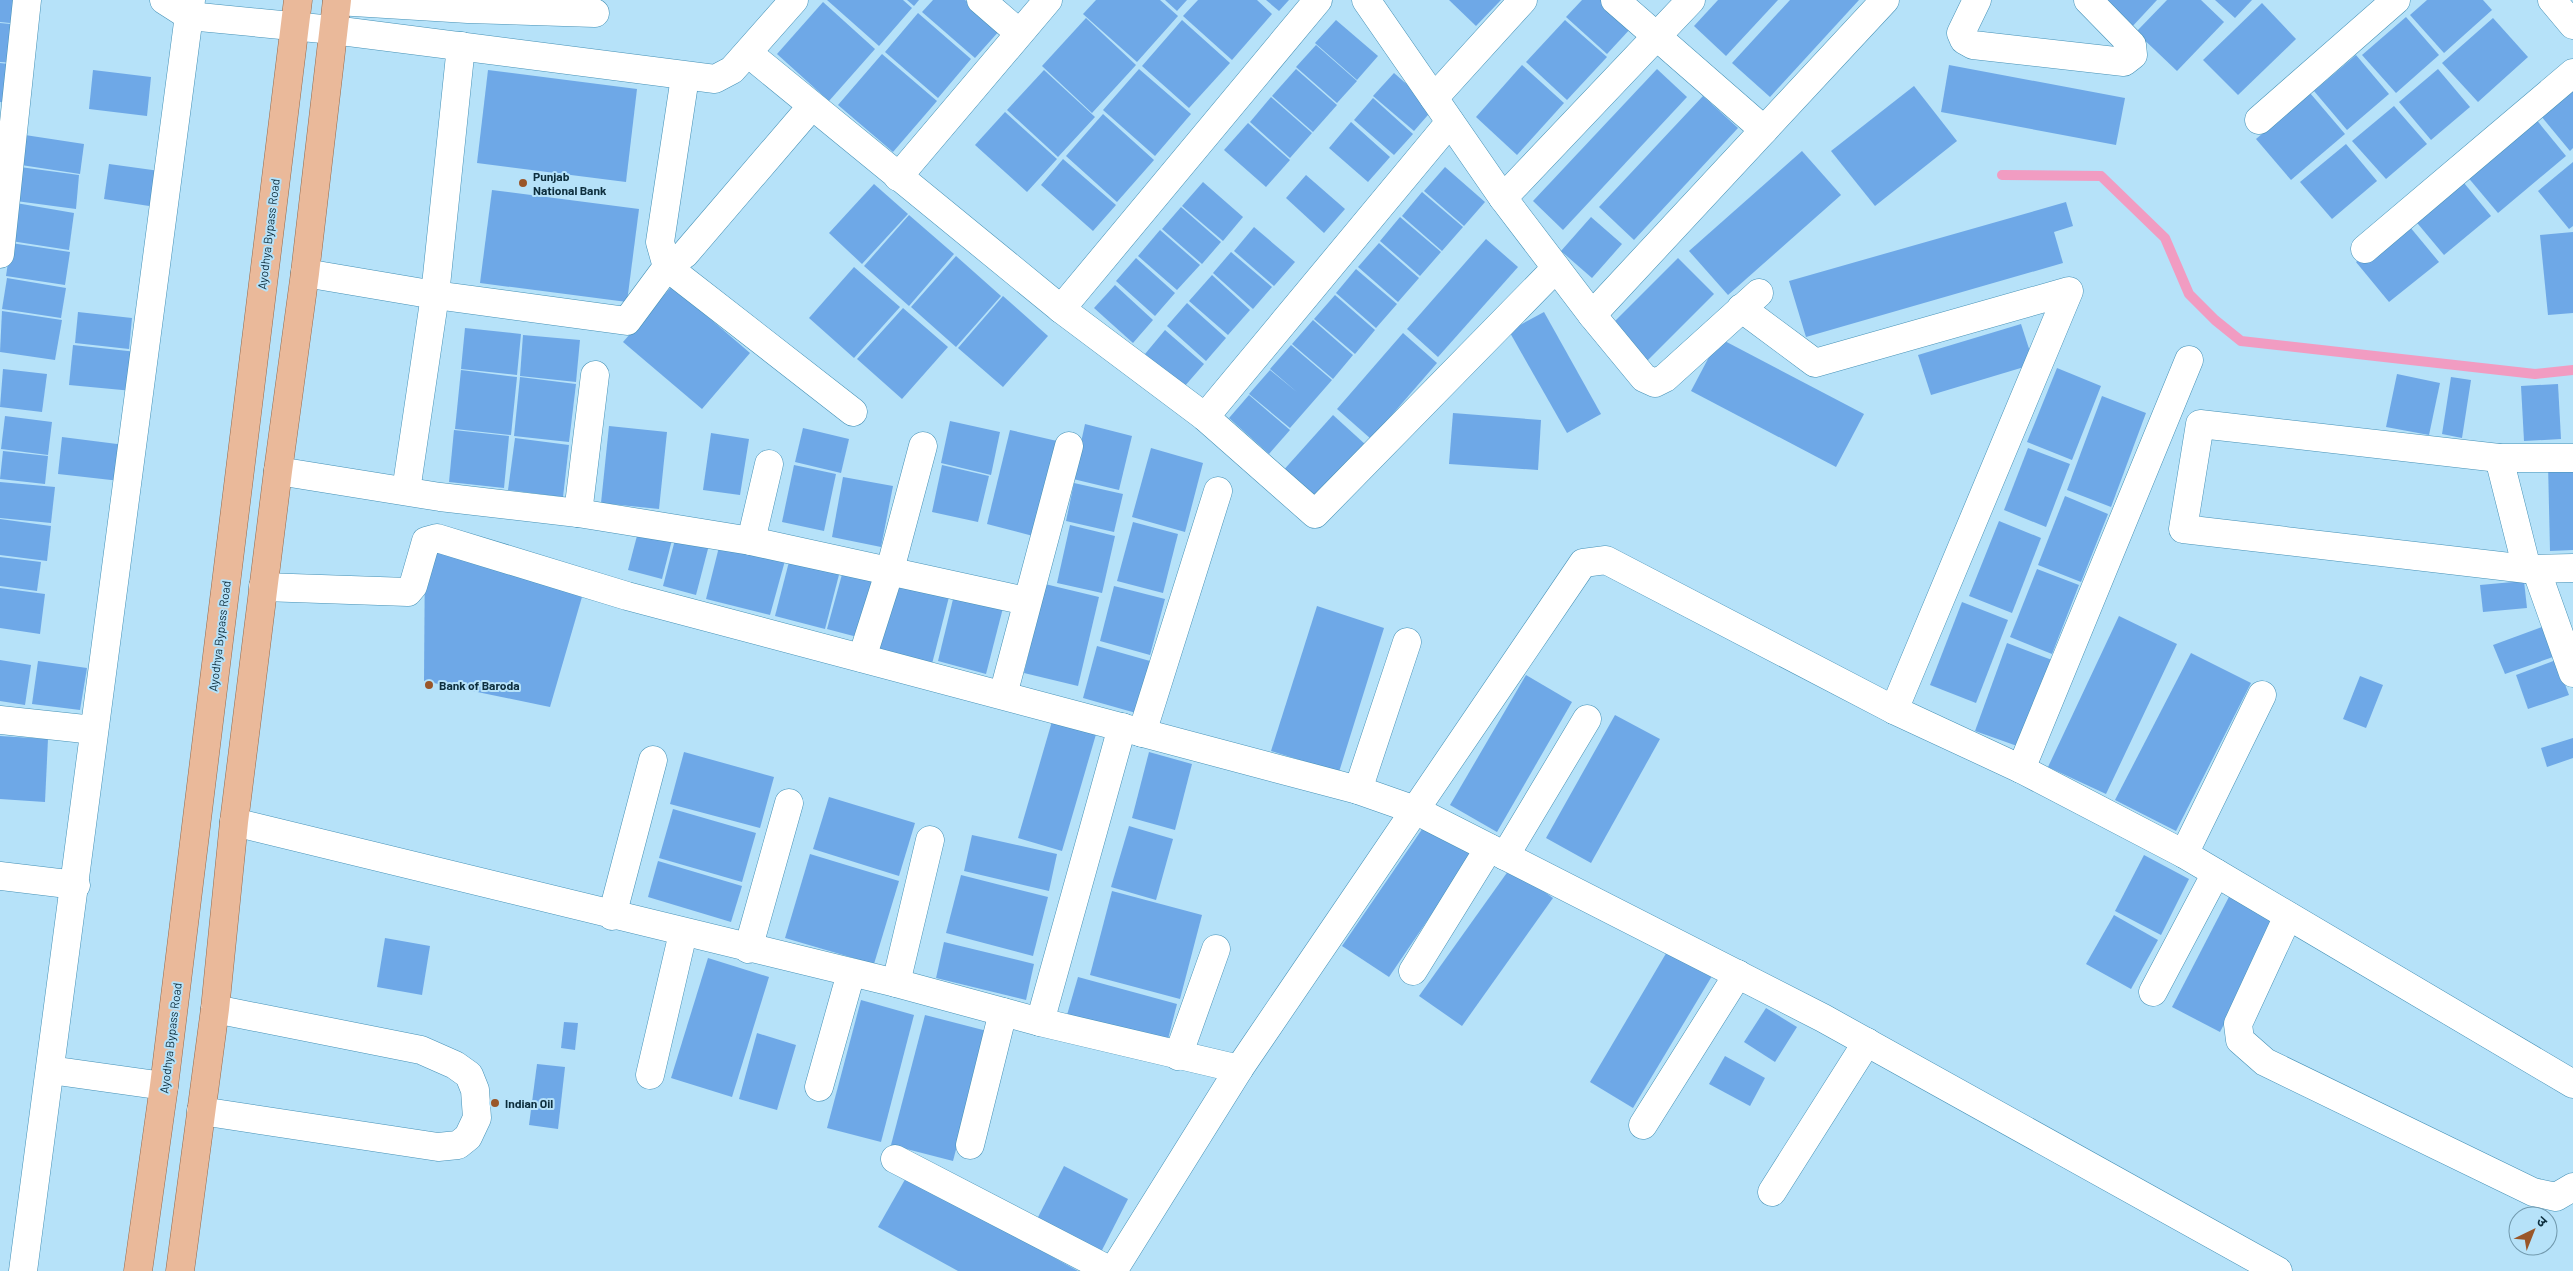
<svg xmlns="http://www.w3.org/2000/svg" width="2573" height="1271" viewBox="0 0 2573 1271" font-family="Barlow,'Noto Sans Devanagari',sans-serif">
<style>
.lines{fill:none;stroke-linecap:round;stroke-linejoin:round}
.stream{stroke:#f19cc2;stroke-width:10}
.building{fill:#6ea8e7}
.minor-casing{stroke:#4591b6;stroke-width:29}
.major-casing{stroke:#946a4e;stroke-width:29}
.minor{stroke:#fff;stroke-width:28}
.major{stroke:#eab99a;stroke-width:28}
.poi-dot{fill:#9a5629;stroke:#b6e2f9;stroke-width:2}
.labels{text-anchor:middle;dominant-baseline:central;stroke-width:4;stroke-linejoin:round;paint-order:stroke}
.poi-label{font-size:12px;font-weight:bold;fill:#0d2e3d;stroke:#b6e2f9;text-anchor:start}
.street-label{font-size:12px;fill:#0d2e3d;stroke:#b6e2f9}
</style>
<rect width="100%" height="100%" fill="#b6e2f9"/>
<g class="lines">
<polyline class="stream" points="2002,175 2101,176 2165,238 2189,294 2215,320 2241,341 2535,374 2573,370"/>
</g>
<g class="building">
<polygon points="0,0 23,0 20,24 0,22"/>
<polygon points="827,0 903,0 912,8 879,46"/>
<polygon points="907,0 919,0 914,6"/>
<polygon points="933,0 965,0 1000,30 975,58 922,12"/>
<polygon points="1096,0 1160,0 1178,16 1137,62 1083,14"/>
<polygon points="1165,0 1187,0 1177,11"/>
<polygon points="1198,0 1257,0 1272,14 1232,60 1183,16"/>
<polygon points="1266,0 1289,0 1279,11"/>
<polygon points="1449,0 1501,0 1476,26"/>
<polygon points="1582,0 1601,0 1631,28 1607,54 1566,17"/>
<polygon points="1718,0 1778,0 1726,56 1694,26"/>
<polygon points="1790,0 1859,0 1770,97 1732,63"/>
<polygon points="2099,0 2157,0 2130,29"/>
<polygon points="2167,0 2201,0 2224,22 2177,71 2136,32"/>
<polygon points="2215,0 2252,0 2235,18"/>
<polygon points="2427,0 2483,0 2492,10 2444,53 2410,15"/>
<polygon points="823,2 875,49 829,101 777,54"/>
<polygon points="2262,3 2296,39 2238,95 2203,60"/>
<polygon points="918,13 971,59 938,98 885,52"/>
<polygon points="2406,17 2439,55 2396,93 2362,55"/>
<polygon points="1086,18 1136,65 1092,113 1042,66"/>
<polygon points="2493,18 2528,57 2478,102 2442,63"/>
<polygon points="1182,20 1230,63 1189,108 1142,66"/>
<polygon points="1336,20 1378,56 1357,80 1315,43"/>
<polygon points="1565,20 1607,57 1567,100 1526,62"/>
<polygon points="0,23 21,25 17,63 0,62"/>
<polygon points="1316,45 1357,81 1337,103 1296,67"/>
<polygon points="882,54 937,101 893,152 838,105"/>
<polygon points="2356,55 2389,94 2347,130 2314,91"/>
<polygon points="0,63 17,65 13,103 0,102"/>
<polygon points="1522,65 1564,103 1517,155 1476,117"/>
<polygon points="1949,65 2125,98 2116,145 1941,112"/>
<polygon points="1139,69 1191,114 1155,156 1103,110"/>
<polygon points="1296,69 1337,105 1313,132 1272,96"/>
<polygon points="1657,69 1687,97 1563,230 1533,201"/>
<polygon points="2438,69 2470,107 2431,140 2399,102"/>
<polygon points="93,70 151,77 147,116 89,109"/>
<polygon points="488,70 637,89 626,182 477,163"/>
<polygon points="1044,70 1095,117 1058,157 1007,110"/>
<polygon points="1394,73 1434,108 1414,131 1373,96"/>
<polygon points="1914,86 1957,141 1875,206 1831,151"/>
<polygon points="2573,89 2573,148 2570,151 2541,116"/>
<polygon points="2310,93 2345,134 2291,180 2256,139"/>
<polygon points="1703,96 1738,128 1634,240 1599,207"/>
<polygon points="1271,97 1312,133 1290,158 1250,122"/>
<polygon points="1373,98 1413,134 1394,155 1354,120"/>
<polygon points="2394,106 2427,144 2386,179 2352,141"/>
<polygon points="1005,112 1057,159 1027,192 975,145"/>
<polygon points="1103,114 1154,160 1117,202 1066,156"/>
<polygon points="2535,118 2566,156 2498,213 2466,175"/>
<polygon points="1351,122 1390,157 1368,182 1329,148"/>
<polygon points="1248,123 1290,160 1266,187 1224,150"/>
<polygon points="25,135 84,144 80,174 21,165"/>
<polygon points="2346,144 2377,181 2332,219 2300,182"/>
<polygon points="1802,151 1841,195 1728,295 1689,251"/>
<polygon points="1063,159 1116,205 1093,231 1041,185"/>
<polygon points="2573,162 2573,226 2569,229 2538,191"/>
<polygon points="109,164 167,172 162,208 104,199"/>
<polygon points="20,167 79,175 76,209 16,201"/>
<polygon points="1445,167 1485,202 1464,226 1424,191"/>
<polygon points="1306,175 1345,209 1324,233 1286,198"/>
<polygon points="2460,178 2491,216 2444,255 2413,218"/>
<polygon points="1203,182 1243,217 1223,241 1182,206"/>
<polygon points="874,184 908,214 862,264 829,233"/>
<polygon points="492,190 639,209 627,302 480,283"/>
<polygon points="1422,192 1463,227 1442,251 1402,216"/>
<polygon points="2066,202 2073,226 2054,232 2063,263 1806,337 1789,281"/>
<polygon points="16,203 74,213 69,250 11,241"/>
<polygon points="1181,207 1221,242 1202,264 1162,229"/>
<polygon points="909,215 954,254 909,306 864,266"/>
<polygon points="1400,217 1441,252 1420,276 1380,241"/>
<polygon points="1591,217 1622,244 1592,278 1561,251"/>
<polygon points="2405,221 2439,262 2389,302 2356,262"/>
<polygon points="1254,227 1295,262 1274,286 1234,251"/>
<polygon points="1160,230 1200,265 1177,290 1138,256"/>
<polygon points="2573,232 2573,313 2548,315 2540,235"/>
<polygon points="1486,239 1518,267 1438,357 1407,329"/>
<polygon points="11,243 70,252 65,285 6,276"/>
<polygon points="1379,243 1419,278 1398,302 1358,267"/>
<polygon points="1231,252 1272,287 1253,309 1213,273"/>
<polygon points="956,256 1001,296 956,347 911,307"/>
<polygon points="1136,258 1175,293 1155,316 1116,281"/>
<polygon points="1678,258 1714,294 1645,363 1610,326"/>
<polygon points="854,267 900,307 854,358 809,318"/>
<polygon points="1356,269 1397,304 1376,328 1336,293"/>
<polygon points="1212,275 1250,310 1228,335 1189,301"/>
<polygon points="7,278 66,288 61,318 2,309"/>
<polygon points="1115,285 1153,320 1133,343 1094,308"/>
<polygon points="672,286 750,353 702,409 623,342"/>
<polygon points="1335,295 1375,330 1355,354 1314,319"/>
<polygon points="1003,296 1048,336 1003,387 958,348"/>
<polygon points="1187,303 1226,338 1206,361 1167,326"/>
<polygon points="903,308 948,347 902,399 857,359"/>
<polygon points="2,311 62,320 55,360 0,352"/>
<polygon points="78,312 132,318 129,349 75,343"/>
<polygon points="1544,312 1601,414 1567,433 1509,331"/>
<polygon points="1313,320 1353,355 1333,379 1292,344"/>
<polygon points="2021,324 2034,364 1931,395 1918,355"/>
<polygon points="465,328 521,334 517,375 461,369"/>
<polygon points="1165,330 1204,364 1184,387 1145,354"/>
<polygon points="1403,333 1437,363 1371,439 1337,409"/>
<polygon points="523,335 580,340 576,382 520,376"/>
<polygon points="1719,338 1864,414 1836,467 1691,391"/>
<polygon points="73,345 137,352 133,391 69,385"/>
<polygon points="1291,345 1332,380 1290,428 1249,394 1270,370 1298,393 1270,369"/>
<polygon points="2057,368 2101,386 2072,460 2027,442"/>
<polygon points="3,369 47,374 42,412 0,407"/>
<polygon points="461,370 517,377 511,435 455,429"/>
<polygon points="2397,374 2440,383 2429,435 2386,427"/>
<polygon points="520,377 576,384 569,442 514,436"/>
<polygon points="2451,377 2471,380 2462,438 2442,434"/>
<polygon points="2558,384 2561,439 2524,441 2521,386"/>
<polygon points="1249,395 1290,430 1269,454 1229,418"/>
<polygon points="2102,396 2146,413 2111,507 2067,490"/>
<polygon points="1453,413 1541,420 1538,470 1449,464"/>
<polygon points="1333,415 1366,445 1313,502 1281,473"/>
<polygon points="5,416 52,422 48,455 1,449"/>
<polygon points="950,421 1000,432 991,475 941,463"/>
<polygon points="1085,424 1132,436 1119,490 1073,479"/>
<polygon points="609,426 667,432 659,509 601,503"/>
<polygon points="803,428 849,439 841,473 795,462"/>
<polygon points="454,430 509,436 504,488 449,482"/>
<polygon points="1010,430 1057,441 1033,536 987,524"/>
<polygon points="711,433 749,439 740,495 703,490"/>
<polygon points="62,437 125,445 120,481 58,474"/>
<polygon points="515,438 569,445 563,497 508,490"/>
<polygon points="1151,448 1203,463 1185,532 1132,517"/>
<polygon points="2028,448 2070,464 2046,527 2004,510"/>
<polygon points="3,451 48,456 45,484 0,479"/>
<polygon points="2573,462 2573,550 2550,551 2548,463"/>
<polygon points="794,465 836,474 824,531 782,522"/>
<polygon points="942,465 989,476 978,522 932,512"/>
<polygon points="843,477 893,486 881,547 832,537"/>
<polygon points="0,482 55,487 51,523 0,518"/>
<polygon points="1074,483 1123,494 1114,532 1066,521"/>
<polygon points="2065,496 2108,514 2081,582 2038,565"/>
<polygon points="0,519 51,526 47,561 0,555"/>
<polygon points="1999,521 2041,538 2012,613 1969,596"/>
<polygon points="1133,522 1178,534 1163,593 1117,581"/>
<polygon points="1070,525 1115,536 1102,593 1057,583"/>
<polygon points="638,532 672,540 662,579 628,570"/>
<polygon points="677,532 710,541 696,595 663,586"/>
<polygon points="721,539 786,557 770,615 706,599"/>
<polygon points="425,545 584,590 550,707 424,681"/>
<polygon points="791,554 841,567 825,629 775,616"/>
<polygon points="0,557 41,562 37,591 0,586"/>
<polygon points="844,567 877,576 861,638 827,629"/>
<polygon points="2037,569 2079,585 2052,654 2010,637"/>
<polygon points="895,578 950,593 932,664 877,650"/>
<polygon points="2524,581 2527,608 2483,612 2480,585"/>
<polygon points="1045,584 1099,597 1078,686 1024,673"/>
<polygon points="1114,586 1165,599 1150,655 1100,641"/>
<polygon points="0,588 45,594 40,634 0,628"/>
<polygon points="955,591 1004,604 986,674 938,661"/>
<polygon points="1962,602 2008,620 1976,703 1930,685"/>
<polygon points="1317,606 1384,628 1339,772 1271,751"/>
<polygon points="2119,616 2177,644 2106,794 2048,767"/>
<polygon points="2542,627 2553,657 2505,674 2493,645"/>
<polygon points="2007,643 2052,660 2020,747 1975,731"/>
<polygon points="1097,646 1150,661 1136,713 1083,698"/>
<polygon points="2191,653 2251,683 2176,831 2115,800"/>
<polygon points="0,660 31,665 25,705 0,701"/>
<polygon points="2556,660 2569,695 2528,709 2516,675"/>
<polygon points="38,661 87,668 80,710 32,704"/>
<polygon points="1526,675 1572,702 1497,832 1450,805"/>
<polygon points="2360,676 2383,685 2366,728 2343,719"/>
<polygon points="1055,711 1099,724 1062,851 1018,838"/>
<polygon points="1615,715 1660,739 1591,863 1546,838"/>
<polygon points="0,736 48,739 45,802 0,799"/>
<polygon points="2573,738 2573,758 2547,767 2541,748"/>
<polygon points="684,752 774,777 760,828 670,804"/>
<polygon points="1149,752 1192,764 1175,830 1132,818"/>
<polygon points="829,797 915,823 899,876 813,849"/>
<polygon points="673,809 756,833 742,882 659,858"/>
<polygon points="1427,822 1473,853 1389,977 1342,946"/>
<polygon points="1129,826 1173,839 1156,900 1111,887"/>
<polygon points="972,835 1057,854 1049,891 964,871"/>
<polygon points="810,854 899,881 874,964 785,938"/>
<polygon points="2144,855 2189,879 2161,935 2115,911"/>
<polygon points="658,861 742,886 731,922 648,897"/>
<polygon points="1511,867 1553,898 1462,1026 1419,996"/>
<polygon points="961,875 1048,897 1033,956 946,933"/>
<polygon points="1112,891 1202,915 1180,999 1090,975"/>
<polygon points="2232,891 2280,916 2220,1032 2172,1007"/>
<polygon points="2114,915 2158,940 2131,989 2086,964"/>
<polygon points="385,938 430,946 422,995 377,987"/>
<polygon points="944,942 1034,964 1026,1000 936,978"/>
<polygon points="1671,945 1715,971 1633,1108 1590,1082"/>
<polygon points="708,958 769,977 732,1097 671,1078"/>
<polygon points="1078,977 1177,1004 1167,1043 1067,1015"/>
<polygon points="861,1000 914,1015 881,1142 827,1128"/>
<polygon points="1766,1008 1797,1027 1775,1062 1744,1042"/>
<polygon points="925,1015 987,1031 953,1161 891,1145"/>
<polygon points="564,1022 578,1023 575,1050 561,1048"/>
<polygon points="757,1033 796,1045 777,1110 739,1099"/>
<polygon points="1725,1056 1765,1078 1750,1106 1709,1084"/>
<polygon points="537,1064 565,1067 558,1129 529,1125"/>
<polygon points="1064,1166 1128,1199 1099,1256 1035,1223"/>
<polygon points="907,1176 1078,1271 958,1271 878,1227"/>
</g>
<g class="lines">
<defs>
<g id="minor">
<polyline points="164,0 189,16 333,30 715,79 732,70 794,0"/>
<polyline points="981,0 1019,33"/>
<polyline points="1366,0 1503,198 1592,315 1644,378 1655,383 1665,378 1759,293"/>
<polyline points="1615,0 1764,130"/>
<polyline points="1977,0 1961,33 1964,40 1973,45 2124,62 2133,55 2132,45 2088,0"/>
<polyline points="2552,0 2573,25"/>
<polyline points="337,1 468,9 595,13"/>
<polyline points="748,53 1061,309 1205,417 1315,514 1556,268"/>
<polyline points="1434,98 1523,0"/>
<polyline points="811,107 685,254 667,267 853,412"/>
<polyline points="2259,120 2396,0"/>
<polyline points="898,177 1048,0"/>
<polyline points="1503,198 1691,0"/>
<polyline points="2365,249 2573,73"/>
<polyline points="0,254 27,0"/>
<polyline points="305,273 435,295 627,321 667,267 660,242 685,77"/>
<polyline points="1741,308 1815,363 2069,291 1894,710"/>
<polyline points="1061,309 1318,0"/>
<polyline points="1592,315 1885,0"/>
<polyline points="1205,417 1450,122"/>
<polyline points="2499,458 2527,569"/>
<polyline points="2573,458 2499,458 2200,424 2183,529 2527,569 2573,568"/>
<polyline points="278,471 440,497 578,513 751,541 1026,601"/>
<polyline points="406,491 435,295 461,46"/>
<polyline points="578,513 595,375"/>
<polyline points="751,541 769,464"/>
<polyline points="2536,569 2573,673"/>
<polyline points="263,587 408,592 413,586 426,541 437,538 627,596 1358,790 1415,810 1823,1018 2278,1271"/>
<polyline points="862,658 890,570 923,446"/>
<polyline points="1003,695 1069,446"/>
<polyline points="0,720 94,730"/>
<polyline points="1142,733 1218,491"/>
<polyline points="2021,769 2189,360"/>
<polyline points="1358,790 1407,642"/>
<polyline points="234,822 896,983 1040,1022 1239,1069"/>
<polyline points="2184,854 2262,695"/>
<polyline points="1505,856 1587,719"/>
<polyline points="0,876 76,885"/>
<polyline points="612,916 653,760"/>
<polyline points="2288,916 2238,1024 2240,1040 2265,1062 2533,1192 2556,1197 2573,1187"/>
<polyline points="748,949 789,803"/>
<polyline points="1413,971 1489,848"/>
<polyline points="896,983 930,840"/>
<polyline points="2153,992 2216,873"/>
<polyline points="1040,1022 1122,727"/>
<polyline points="1178,1056 1216,949"/>
<polyline points="50,1070 164,1086"/>
<polyline points="650,1075 683,933"/>
<polyline points="819,1087 851,973"/>
<polyline points="201,1111 438,1147 458,1145 468,1137 477,1118 475,1090 469,1075 455,1065 421,1050 215,1009"/>
<polyline points="1643,1125 1738,974"/>
<polyline points="970,1145 1003,1012"/>
<polyline points="895,1159 1111,1271"/>
<polyline points="1772,1192 1867,1042"/>
<polyline points="23,1271 191,0"/>
<polyline points="1113,1271 1239,1069 1583,563 1606,560 1894,710 2021,769 2184,854 2573,1084"/>
</g>
<g id="major">
<polyline points="138,1271 164,1086 298,0"/>
<polyline points="180,1271 215,1009 234,822 278,471 305,273 337,0"/>
</g>
</defs>
<use href="#minor" class="minor-casing"/>
<use href="#major" class="major-casing"/>
<use href="#minor" class="minor"/>
<use href="#major" class="major"/>
</g>
<g class="poi-dot">
<circle cx="523" cy="183" r="5"/>
<circle cx="429" cy="685" r="5"/>
<circle cx="495" cy="1103" r="5"/>
</g>
<g class="labels">
<g class="poi-label">
<text x="533" y="176">Punjab<tspan x="533" dy="14">National Bank</tspan></text>
<text x="439" y="685">Bank of Baroda</text>
<text x="505" y="1103">Indian Oil</text>
</g>
<g class="street-label">
<text transform="translate(268 234) rotate(-83)">Ayodhya Bypass Road</text>
<text transform="translate(219 636) rotate(-83)">Ayodhya Bypass Road</text>
<text transform="translate(170 1038) rotate(-83)">Ayodhya Bypass Road</text>
</g>
</g>
<g transform="translate(2533 1231) rotate(43)"><circle r="24" fill="#b6e2f9" stroke="#729aae"/>
<path d="M0-4L9 19L0 12L-9 19Z" fill="#9a5629"/>
<text y="-8" font-size="14" font-weight="bold" text-anchor="middle" fill="#0d2e3d">उ</text>
</g>
</svg>
